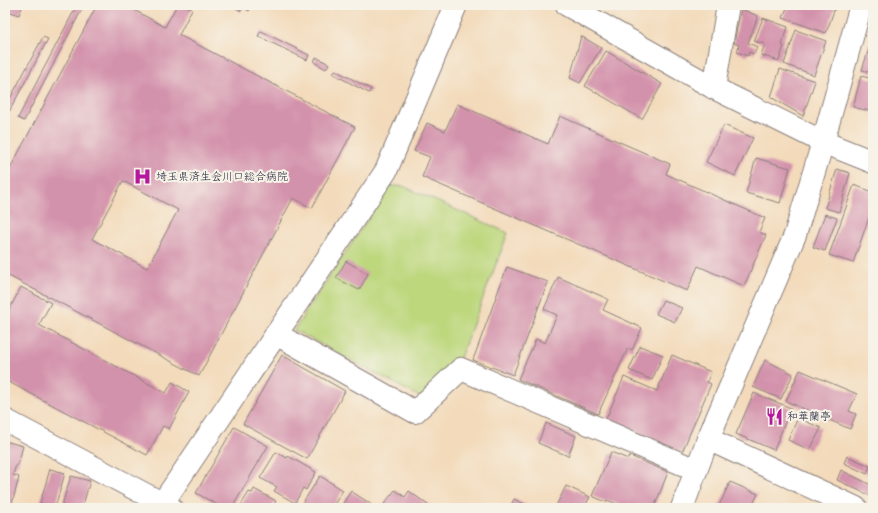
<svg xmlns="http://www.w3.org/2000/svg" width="878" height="513" viewBox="0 0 878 513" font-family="Pangolin,'Klee One',sans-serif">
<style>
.green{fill:#bcd77c;stroke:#6f7c5c}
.building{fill:#d392ab;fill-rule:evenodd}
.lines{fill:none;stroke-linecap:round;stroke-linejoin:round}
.street-casing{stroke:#8a7e7a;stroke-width:24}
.secondary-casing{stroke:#8a7e7a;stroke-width:24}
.street{stroke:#fff;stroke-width:22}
.secondary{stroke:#fff;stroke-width:22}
.labels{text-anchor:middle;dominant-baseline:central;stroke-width:4;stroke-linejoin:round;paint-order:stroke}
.poi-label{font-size:11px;fill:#22223b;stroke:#f7f3e8;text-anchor:start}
</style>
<rect width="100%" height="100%" fill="#f7f3e8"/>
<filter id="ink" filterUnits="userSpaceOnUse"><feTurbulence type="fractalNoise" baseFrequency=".025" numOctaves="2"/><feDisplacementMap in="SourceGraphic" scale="8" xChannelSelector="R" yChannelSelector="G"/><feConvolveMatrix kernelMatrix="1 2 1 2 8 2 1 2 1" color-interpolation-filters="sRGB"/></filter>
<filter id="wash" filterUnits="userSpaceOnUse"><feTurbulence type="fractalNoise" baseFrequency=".012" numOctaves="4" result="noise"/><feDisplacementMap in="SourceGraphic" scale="16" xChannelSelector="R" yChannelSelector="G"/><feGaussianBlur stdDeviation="0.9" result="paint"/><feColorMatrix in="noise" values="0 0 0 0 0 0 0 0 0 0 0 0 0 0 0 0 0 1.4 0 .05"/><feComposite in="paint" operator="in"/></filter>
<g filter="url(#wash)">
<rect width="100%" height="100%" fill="#f3daba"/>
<polygon class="green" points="390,186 403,186 508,233 458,363 420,397 294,330"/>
<g id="blocks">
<g class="building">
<polygon points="5,5 23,5 19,15 5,10"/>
<polygon points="77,5 84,5 24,121 18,118"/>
<path d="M97,5H125L165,27L177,5H184L192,9L179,35L355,127L312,208L293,198L199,376L5,274V178ZM123,181L178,210L147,268L92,239Z"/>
<polygon points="231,5 253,5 249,11 243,7 241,11"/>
<polygon points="788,5 836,5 826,33 783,18"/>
<polygon points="741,9 758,16 748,43 757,47 754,54 749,52 748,56 737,52 739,45 734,43"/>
<polygon points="763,18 788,27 782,45 784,46 779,61 761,55 765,44 754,41"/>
<polygon points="796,30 826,41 814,75 784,64"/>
<polygon points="261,31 309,55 307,60 258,36"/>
<polygon points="581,36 601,48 580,83 570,78"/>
<polygon points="873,36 873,73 862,70"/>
<polygon points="43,37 48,39 9,112 5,111 5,108"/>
<polygon points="606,51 662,84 642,119 585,86"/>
<polygon points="316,57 329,64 326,69 314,62"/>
<polygon points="780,69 815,81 803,116 771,97"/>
<polygon points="335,70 371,89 369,93 333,74"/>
<polygon points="861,76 873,79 873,112 853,107"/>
<polygon points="457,104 548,144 560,116 670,164 666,174 765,218 759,232 766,235 744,286 698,266 687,291 422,177 430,157 414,151 427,123 445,131"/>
<polygon points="724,125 753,138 735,176 706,162"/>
<polygon points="5,136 9,138 5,145"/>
<polygon points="756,158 790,168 780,203 746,193"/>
<polygon points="837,169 850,173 839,212 825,208"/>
<polygon points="854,185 873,192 873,206 853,263 829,255"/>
<polygon points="825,214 837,218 825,251 813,247"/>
<polygon points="346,261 368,274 359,290 336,278"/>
<polygon points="507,267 548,282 513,375 473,360"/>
<polygon points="558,277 608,299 603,310 642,328 632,350 628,348 598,414 518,379 536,339 545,343 557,315 544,309"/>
<polygon points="21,287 51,303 39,325 166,393 172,382 189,392 169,429 163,426 147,455 5,380 5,310 8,312"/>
<polygon points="663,300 682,308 675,322 656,314"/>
<polygon points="640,346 663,355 652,380 629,370"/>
<polygon points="282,355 345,391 307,459 243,424"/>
<polygon points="672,355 711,372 707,382 711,384 682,452 606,419 624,377 657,391"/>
<polygon points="765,360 793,374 781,399 753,387"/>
<polygon points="800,370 857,394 849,411 856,414 850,429 786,401"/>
<polygon points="754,393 791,408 774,450 736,434"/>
<polygon points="798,418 821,428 810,450 788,440"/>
<polygon points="546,423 576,436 568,456 538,443"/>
<polygon points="234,427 268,446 232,508 223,508 196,493"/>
<polygon points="5,441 23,446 18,465 16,465 13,475 19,477 11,508 5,508"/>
<polygon points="276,452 287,458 288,456 316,472 306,490 303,488 295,503 274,491 277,487 260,478"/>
<polygon points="611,452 628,459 630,456 668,472 654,508 627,508 607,500 606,502 592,496"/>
<polygon points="847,456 870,466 867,474 844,463"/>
<polygon points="50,469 65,473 55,508 40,503"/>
<polygon points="841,470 873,486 873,497 837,480"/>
<polygon points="71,476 90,481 82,508 61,508"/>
<polygon points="320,476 343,490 332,508 309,508 302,504"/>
<polygon points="730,482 758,494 751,508 718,508"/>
<polygon points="566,486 590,497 584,508 555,508"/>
<polygon points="254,489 276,501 272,508 239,508 249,492 252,493"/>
<polygon points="395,490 405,497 409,491 432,508 390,508 384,504"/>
<polygon points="351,491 372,505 369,508 340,508"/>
<polygon points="514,499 533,508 510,508"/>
</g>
</g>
</g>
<g filter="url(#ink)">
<use href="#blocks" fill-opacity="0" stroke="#8a7e7a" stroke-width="1"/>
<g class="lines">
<defs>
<g id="street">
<polyline points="714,88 728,5"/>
<polyline points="276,334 415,412 461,369 696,470"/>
<polyline points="5,420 171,508"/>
<polyline points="708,439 856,508"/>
<polyline points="161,508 162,504 386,171 456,5"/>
</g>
<g id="secondary">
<polyline points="567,5 714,88 823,142 873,162"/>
<polyline points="682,508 708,439 795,235 823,142 861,5"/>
</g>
</defs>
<use href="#street" class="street-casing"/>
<use href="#secondary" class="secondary-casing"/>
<use href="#street" class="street"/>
<use href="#secondary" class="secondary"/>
</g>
</g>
<defs>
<symbol id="hospital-bare" viewBox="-9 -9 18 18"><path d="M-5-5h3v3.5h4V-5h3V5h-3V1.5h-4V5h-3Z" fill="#b5179e" stroke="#f7f3e8" stroke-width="2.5" paint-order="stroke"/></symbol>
<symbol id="restaurant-bare" viewBox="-9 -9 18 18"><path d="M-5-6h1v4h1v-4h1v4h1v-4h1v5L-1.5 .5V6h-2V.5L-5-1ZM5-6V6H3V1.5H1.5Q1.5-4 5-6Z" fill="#b5179e" stroke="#f7f3e8" stroke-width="2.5" paint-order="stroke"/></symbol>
</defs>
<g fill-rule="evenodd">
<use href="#hospital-bare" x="130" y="164" width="25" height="25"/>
<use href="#restaurant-bare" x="762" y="404" width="25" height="25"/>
</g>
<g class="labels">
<g class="poi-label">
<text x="156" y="176">埼玉県済生会川口総合病院</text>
<text x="787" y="416">和華蘭亭</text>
</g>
</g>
<rect width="878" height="513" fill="none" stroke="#f7f3e8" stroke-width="20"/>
</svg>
